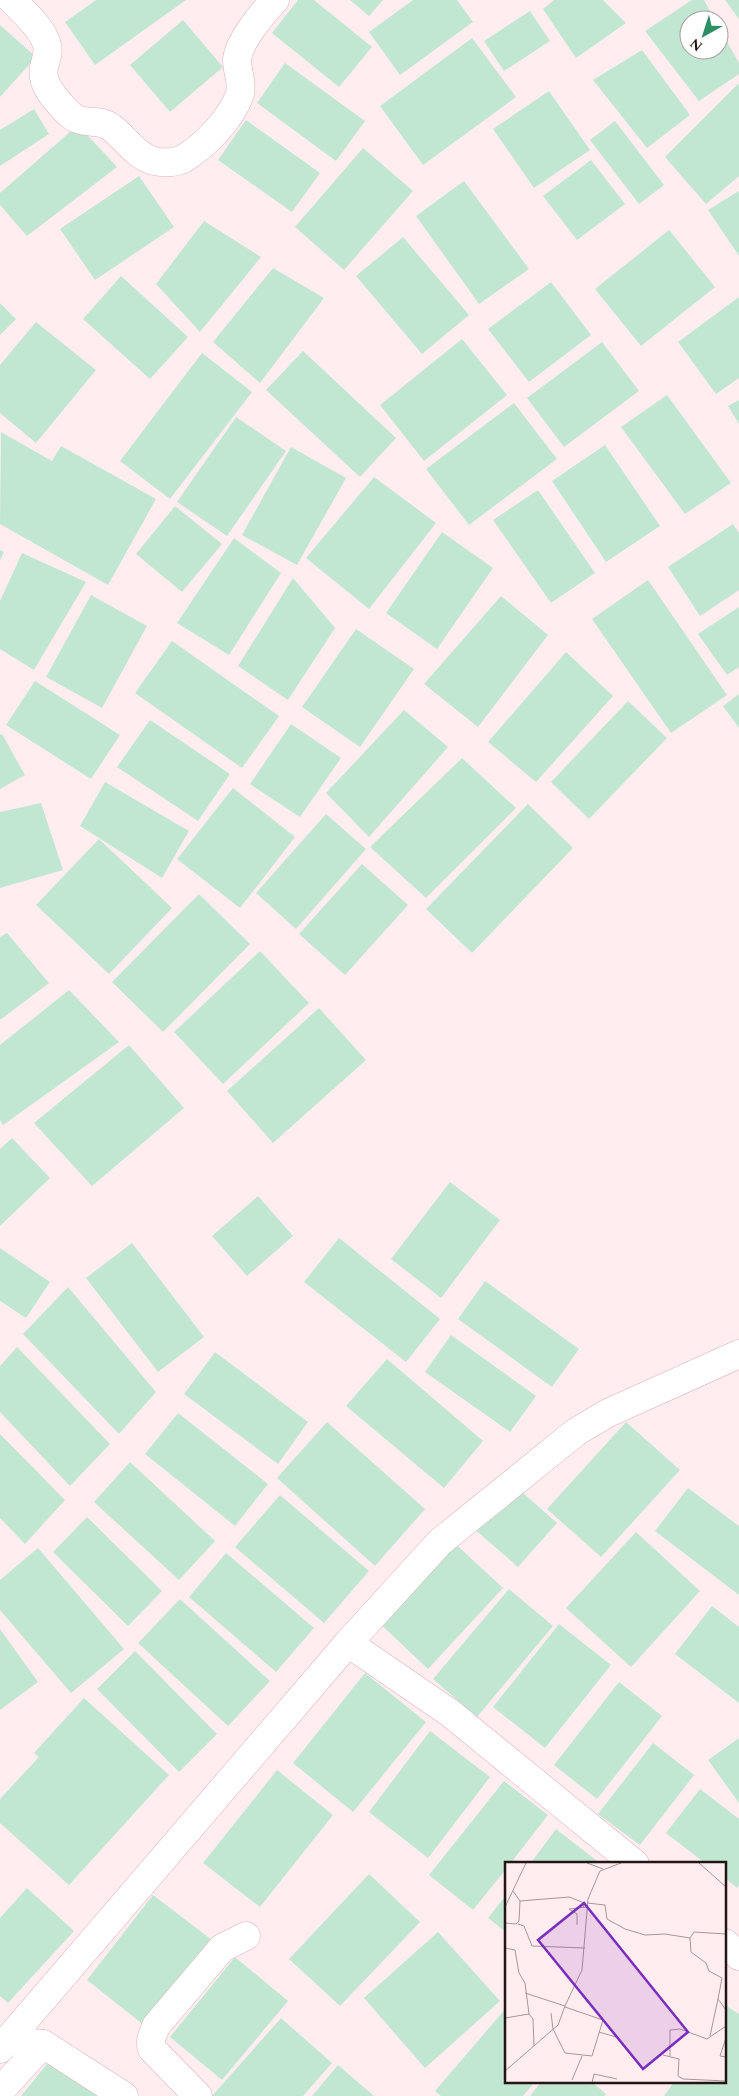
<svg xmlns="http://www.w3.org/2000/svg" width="739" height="2096" viewBox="0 0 739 2096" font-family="Spectral,serif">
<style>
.building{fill:#c1e7d2}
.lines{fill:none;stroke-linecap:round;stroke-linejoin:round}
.minor-casing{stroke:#dcb2b9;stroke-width:29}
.minor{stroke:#fff;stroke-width:28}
.inset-road{fill:none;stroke:#a79699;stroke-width:1}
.view{fill:#7b2cbf;fill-opacity:0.15;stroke:#7b2cbf;stroke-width:2.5}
.inset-edge{fill:none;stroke:#231416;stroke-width:2.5}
</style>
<rect width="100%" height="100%" fill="#ffedf0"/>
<g class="building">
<polygon points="96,0 186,0 95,65 65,22"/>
<polygon points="298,0 314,0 372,47 339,87 272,33"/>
<polygon points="350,0 383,0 369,16"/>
<polygon points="413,0 457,0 473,22 400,75 369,32"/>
<polygon points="554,0 603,0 626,23 576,58 543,9"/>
<polygon points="692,0 704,0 715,20 689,20 689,50 719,50 719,28 739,63 739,74 699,101 645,31"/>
<polygon points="725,0 739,0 739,19"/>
<polygon points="530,11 550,41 504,71 484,41"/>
<polygon points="183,20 223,67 170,112 130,65"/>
<polygon points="0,25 36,57 0,97"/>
<polygon points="472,38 516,97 423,165 380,106"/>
<polygon points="642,50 690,115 647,148 593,80"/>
<polygon points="285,63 365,121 336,161 257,103"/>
<polygon points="739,83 739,176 706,204 665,157"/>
<polygon points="549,91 590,150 534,188 493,129"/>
<polygon points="34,109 49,134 0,166 0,130"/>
<polygon points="246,120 320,173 292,212 218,160"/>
<polygon points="615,121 664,185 639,204 590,140"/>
<polygon points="78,125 117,167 27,236 0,205 0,193"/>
<polygon points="363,148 413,191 344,270 295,227"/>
<polygon points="591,160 625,204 577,240 543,196"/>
<polygon points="139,176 174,227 95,280 60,229"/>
<polygon points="464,181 529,269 479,304 416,216"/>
<polygon points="739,191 739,256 708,210"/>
<polygon points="204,221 261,257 200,332 156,284"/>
<polygon points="669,230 715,287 641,346 595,289"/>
<polygon points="403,237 469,315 422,354 356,276"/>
<polygon points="273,268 324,298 260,383 213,342"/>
<polygon points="121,276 188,337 150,379 83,319"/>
<polygon points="551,282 591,335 529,382 488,329"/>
<polygon points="739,297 739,378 716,394 678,342"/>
<polygon points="0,303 16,319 0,335"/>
<polygon points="36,322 96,370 36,443 0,413 0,365"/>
<polygon points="462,339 507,395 424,461 380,405"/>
<polygon points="602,342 639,391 564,447 527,398"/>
<polygon points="303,351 396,438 360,477 266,390"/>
<polygon points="202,353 252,392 170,499 120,461"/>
<polygon points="667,395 731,483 685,514 621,427"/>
<polygon points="739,400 739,424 728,406"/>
<polygon points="514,403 557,459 469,525 426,469"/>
<polygon points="236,417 286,451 227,536 177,502"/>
<polygon points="1,432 52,461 61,446 156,499 108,585 0,524"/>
<polygon points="605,445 660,526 606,562 552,481"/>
<polygon points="291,447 346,478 297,565 242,535"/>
<polygon points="374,477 436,523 369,609 306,558"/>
<polygon points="538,490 595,573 551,603 493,520"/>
<polygon points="175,506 222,544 182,592 136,554"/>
<polygon points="733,524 739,533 739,590 700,616 668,567"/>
<polygon points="442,532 493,568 437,649 386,613"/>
<polygon points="234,538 281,573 229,655 177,623"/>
<polygon points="0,550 4,552 0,561"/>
<polygon points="22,553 86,582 34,670 0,649 0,601"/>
<polygon points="293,578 335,628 288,700 238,666"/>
<polygon points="648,580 727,695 671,733 592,619"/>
<polygon points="91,595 147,626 102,708 46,677"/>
<polygon points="501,596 548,635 478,727 424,684"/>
<polygon points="739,607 739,667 727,675 698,634"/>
<polygon points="356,629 414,669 360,747 302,707"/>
<polygon points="172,641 279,716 242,768 135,693"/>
<polygon points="566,652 613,696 536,782 488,742"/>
<polygon points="35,681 120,735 91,779 6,725"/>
<polygon points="739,694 739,728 723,706"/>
<polygon points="628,701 667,738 589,819 551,782"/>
<polygon points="404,710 448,747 369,837 326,793"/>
<polygon points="150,720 230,774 198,821 117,767"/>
<polygon points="291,724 341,758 300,817 250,784"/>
<polygon points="2,734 25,775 0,789 0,735"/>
<polygon points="462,758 516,808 426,898 370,847"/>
<polygon points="105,782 189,831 162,878 80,826"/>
<polygon points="233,788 295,837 240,908 177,859"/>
<polygon points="41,803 63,870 0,888 0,812"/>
<polygon points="528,804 573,848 472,953 426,909"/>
<polygon points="326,814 366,849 296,929 256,893"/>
<polygon points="99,839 172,908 109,974 36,905"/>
<polygon points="362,864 408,905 345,975 299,934"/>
<polygon points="199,894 250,944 163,1032 112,982"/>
<polygon points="7,933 49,983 0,1020 0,937"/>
<polygon points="260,951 309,1003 223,1084 174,1032"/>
<polygon points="69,990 119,1042 3,1125 0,1120 0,1045"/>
<polygon points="319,1008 366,1060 273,1143 227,1091"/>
<polygon points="129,1045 184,1108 92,1186 34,1123"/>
<polygon points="12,1138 50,1178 0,1226 0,1149"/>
<polygon points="450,1182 500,1220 441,1298 391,1259"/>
<polygon points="258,1196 293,1236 247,1276 212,1236"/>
<polygon points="339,1238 440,1319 406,1362 304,1282"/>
<polygon points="132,1243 204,1337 158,1372 86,1278"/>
<polygon points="0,1248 50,1282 26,1318 0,1301"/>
<polygon points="485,1281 579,1349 552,1387 458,1319"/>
<polygon points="68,1287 156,1392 119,1434 23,1334"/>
<polygon points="451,1335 536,1396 510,1432 425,1372"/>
<polygon points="17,1347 110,1444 70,1486 0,1412 0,1366"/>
<polygon points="215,1352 308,1422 278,1464 184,1394"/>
<polygon points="387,1359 483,1441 444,1488 346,1406"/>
<polygon points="178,1413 268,1484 235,1526 145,1454"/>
<polygon points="327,1422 425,1509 375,1566 277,1478"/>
<polygon points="626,1422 680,1470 601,1557 547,1509"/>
<polygon points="0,1434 65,1500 25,1544 0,1518"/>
<polygon points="130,1462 215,1541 179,1580 94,1502"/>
<polygon points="513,1484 557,1523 518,1567 473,1528"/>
<polygon points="688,1488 739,1526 739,1595 655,1531"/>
<polygon points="280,1495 369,1571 324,1623 235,1547"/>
<polygon points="87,1517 162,1591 128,1626 53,1552"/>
<polygon points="636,1532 700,1591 631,1667 566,1608"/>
<polygon points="448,1537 503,1588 428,1669 374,1618"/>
<polygon points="38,1548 124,1649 71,1693 0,1610 0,1580"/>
<polygon points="226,1553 314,1628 276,1672 189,1597"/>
<polygon points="509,1589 553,1626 477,1717 433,1679"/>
<polygon points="180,1599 270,1681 228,1726 138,1643"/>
<polygon points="712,1606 739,1627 739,1703 675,1654"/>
<polygon points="559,1624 611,1665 545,1748 493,1707"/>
<polygon points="0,1629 38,1682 0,1710"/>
<polygon points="135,1651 217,1734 179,1772 97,1689"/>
<polygon points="365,1673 426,1722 353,1812 293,1763"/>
<polygon points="619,1682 662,1716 597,1799 554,1765"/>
<polygon points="84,1698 169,1775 69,1885 0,1823 0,1799 39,1757 34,1753"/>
<polygon points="430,1731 490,1777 428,1858 369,1812"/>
<polygon points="739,1738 739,1803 708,1760"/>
<polygon points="653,1743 694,1775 640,1845 598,1814"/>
<polygon points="277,1770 333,1815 260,1907 203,1863"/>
<polygon points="504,1781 548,1815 510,1864 507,1864 507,1868 473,1910 429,1875"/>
<polygon points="700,1789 739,1819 739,1885 737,1888 725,1878 725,1864 706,1864 666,1833"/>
<polygon points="556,1829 601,1864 530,1864"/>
<polygon points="369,1874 420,1922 340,2006 289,1959"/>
<polygon points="27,1888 74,1931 8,2003 0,1996 0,1918"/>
<polygon points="507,1894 507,1933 488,1918"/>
<polygon points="153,1895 212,1940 145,2026 87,1980"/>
<polygon points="438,1932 500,2001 425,2068 364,1998"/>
<polygon points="235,1957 288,2001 222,2080 170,2037"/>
<polygon points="725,2005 739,2014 739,2096 664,2096 674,2082 725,2082"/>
<polygon points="507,2007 507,2082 535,2082 523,2096 441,2096 435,2091"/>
<polygon points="281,2018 332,2063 303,2096 212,2096"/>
<polygon points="51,2059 98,2096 21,2096"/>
<polygon points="338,2065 374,2096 312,2096"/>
<polygon points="541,2082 592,2082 606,2094 605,2096 530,2096"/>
</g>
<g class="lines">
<defs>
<g id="minor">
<path d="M12,0C24,13 42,27 47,45C49,53 46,59 44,67C41,81 51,94 60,104C64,109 70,116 77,119C89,124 101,119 112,128C126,139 136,156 154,161C162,163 176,163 183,159C206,145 231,119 240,94C243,82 237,72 237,60C238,43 263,12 275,0"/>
<polyline points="348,1643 450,1713 635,1864"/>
<polyline points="725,1943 739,1956"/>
<polyline points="6,2041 43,2044 124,2096"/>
<polyline points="0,2049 348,1643 440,1542 576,1432 608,1413 739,1354"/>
<polyline points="0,2091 43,2044"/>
<path d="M198,2096L152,2049C149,2041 153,2034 156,2026L222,1948L246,1936"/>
</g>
</defs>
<use href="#minor" class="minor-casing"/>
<use href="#minor" class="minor"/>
</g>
<g transform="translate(505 1862)">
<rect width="221" height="221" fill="#ffedf0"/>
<path class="inset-road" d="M82,1L98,7M194,1L221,25M15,39L64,35L77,40L79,46M82,41L100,43L102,57L120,67L140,73L160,72L185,76L186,90L201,101L204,109L217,116L213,137L221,148M0,45L21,1M0,61L11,62L14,59L15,39L8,29M13,62L19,64L27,84L80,86M72,63V52L64,47L81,45M185,76L189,70L221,72M0,86L10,88L14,111L20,121L24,152L28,157L29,184M20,131L60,144L77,108L83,37L95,9L116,1M46,151L48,167L60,191L87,194L98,158L60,145M0,156L24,152M94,170L111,175M205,174L213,137M221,176L215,194L221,195M158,193L174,197L173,214L178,217L221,219M165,194V168L175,167L202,177L221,164M0,209L53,163L60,144M67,218L77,194M87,221L89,212L112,217"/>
<path class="view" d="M79,41L183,170L138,207L33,78Z"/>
<rect width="221" height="221" class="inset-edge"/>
</g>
<g transform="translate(704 35) rotate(219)"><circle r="24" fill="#ffffff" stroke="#a7a1a2"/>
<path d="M0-4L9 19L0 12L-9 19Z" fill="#2f8e66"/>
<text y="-8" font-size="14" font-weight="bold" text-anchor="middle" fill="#231416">N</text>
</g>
</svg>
